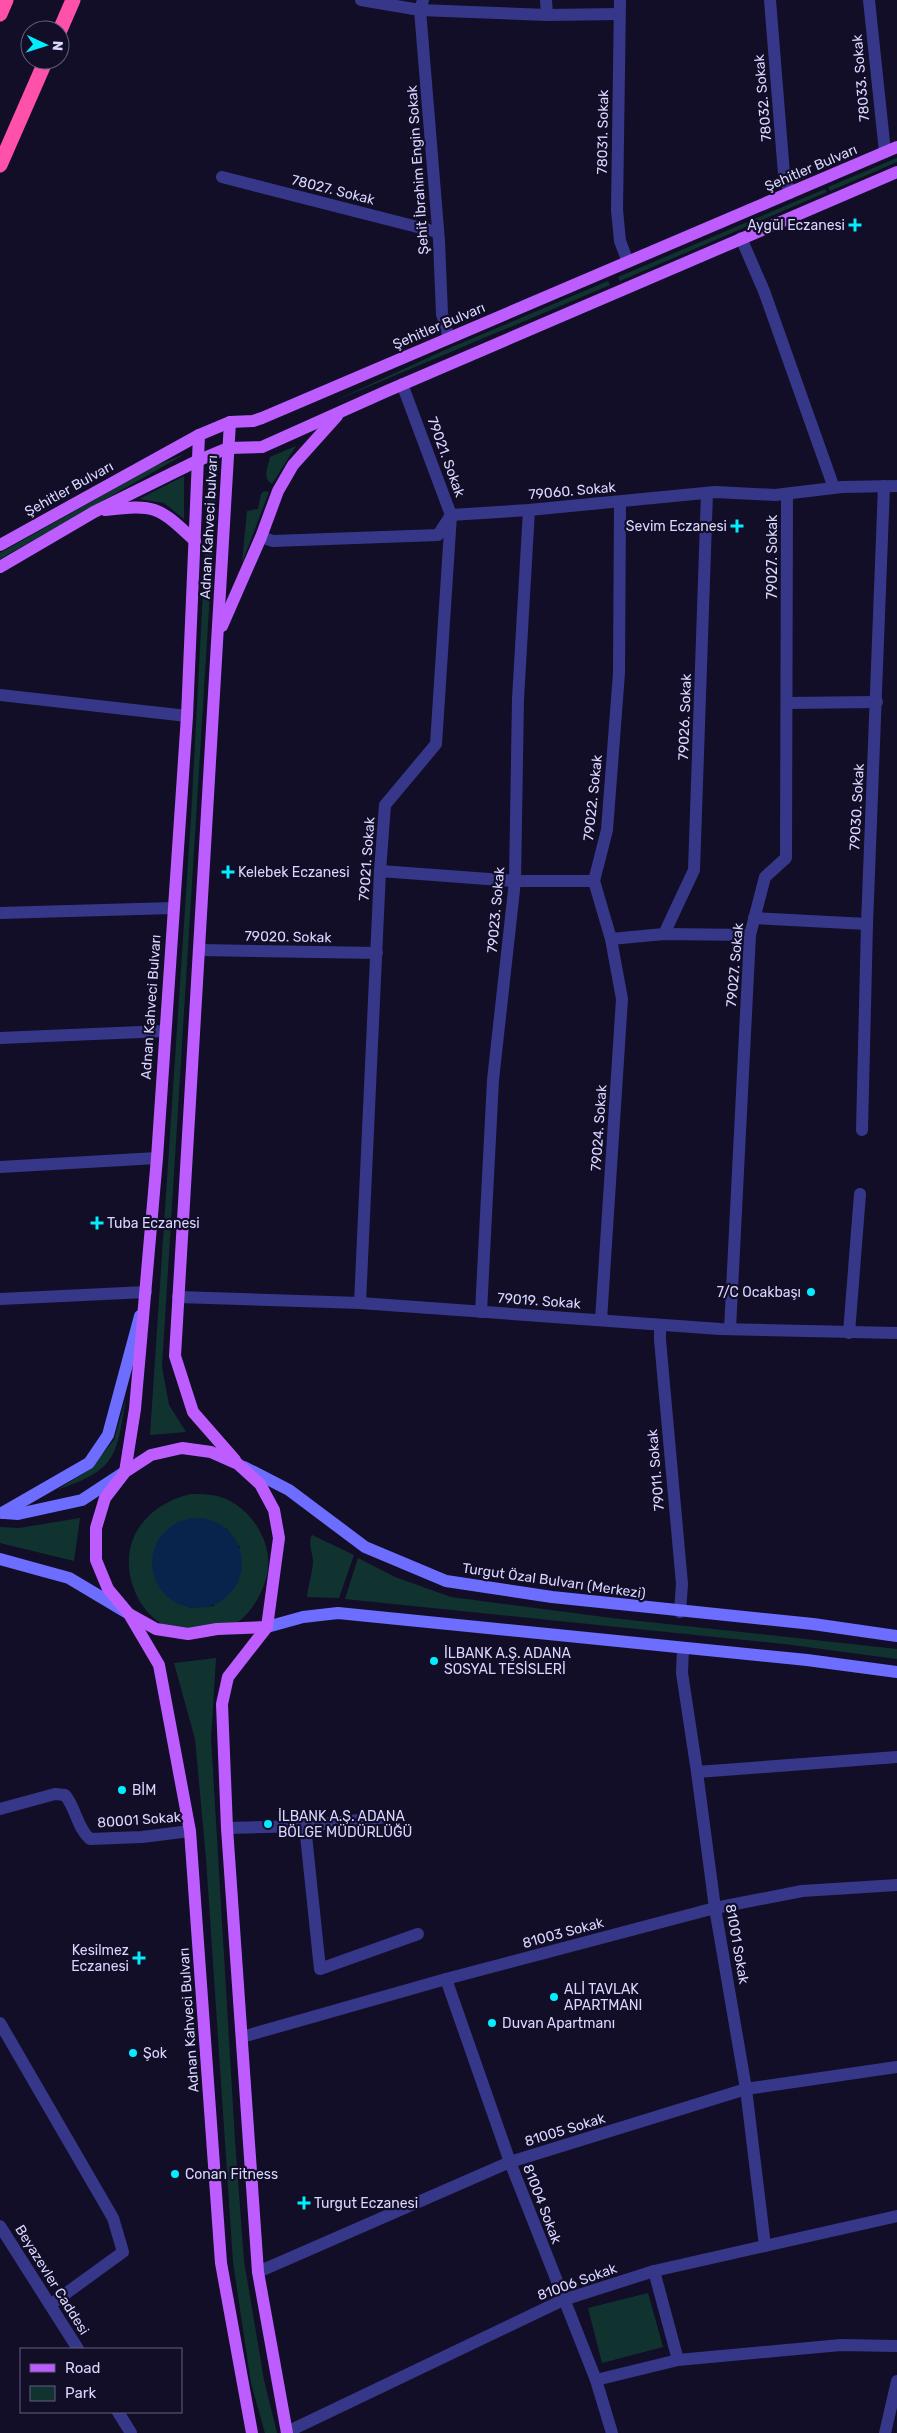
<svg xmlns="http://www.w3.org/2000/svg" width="897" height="2433" viewBox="0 0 897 2433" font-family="Rubik,sans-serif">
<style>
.green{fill:#113330;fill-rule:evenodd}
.water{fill:#09244c}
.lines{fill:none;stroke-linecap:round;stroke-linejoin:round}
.minor{stroke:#37378a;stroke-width:12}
.tertiary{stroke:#37378a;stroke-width:12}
.secondary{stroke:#6d6eff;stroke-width:12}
.primary{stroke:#bd5dff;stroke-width:12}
.motorway{stroke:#ff51aa;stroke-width:15}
.poi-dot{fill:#02eeff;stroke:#120e28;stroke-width:2}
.labels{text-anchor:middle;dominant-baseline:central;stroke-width:4.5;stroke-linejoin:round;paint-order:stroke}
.street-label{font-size:14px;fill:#d9d6ff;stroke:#120e28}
.poi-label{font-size:14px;fill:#d9d6ff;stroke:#120e28;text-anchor:start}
</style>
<rect width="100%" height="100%" fill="#120e28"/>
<g class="green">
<polygon points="897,158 897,162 830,191 828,187"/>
<polygon points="825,189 827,192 620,281 618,277"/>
<polygon points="608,281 610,285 332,402 445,350"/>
<path d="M296,446L272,484C262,478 268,468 270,457Z"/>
<polygon points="185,454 0,559 0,553 157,465"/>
<polygon points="184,476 184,519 164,503 139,499"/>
<polygon points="209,479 217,479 162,1367 169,1405 186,1432 150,1435 191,818"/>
<polygon points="264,491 269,492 242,563 247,511 258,509 261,494"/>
<path d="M126,1398C116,1458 117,1469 57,1490L89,1470L114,1440Z"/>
<path d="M191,1494C203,1494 216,1494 228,1500C256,1514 275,1548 266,1579C260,1599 245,1624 223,1629C218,1630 212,1629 208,1628C196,1628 180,1631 170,1628C158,1624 145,1611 139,1600C113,1551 139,1506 191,1494ZM226,1528L240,1547L214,1606L190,1608Z"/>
<polygon points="80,1518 74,1561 0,1543 0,1527 19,1528"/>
<path d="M312,1535L354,1555L339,1598L307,1597C308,1585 313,1573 313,1560C312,1552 308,1542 312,1535Z"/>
<polygon points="358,1558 395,1577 451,1597 612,1618 897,1649 897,1659 784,1644 345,1599"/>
<polygon points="216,1658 211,1738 235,2140 244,2261 264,2380 277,2433 265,2433 251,2383 233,2262 206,1858 195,1739 174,1663"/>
<polygon points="648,2293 663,2347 602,2363 588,2308"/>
</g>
<circle class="water" cx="197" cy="1563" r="45"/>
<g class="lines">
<g class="minor">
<polyline points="361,0 420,10 547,15 619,14"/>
<polyline points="423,0 420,10 439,241 442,314 449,338"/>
<polyline points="546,0 547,15"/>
<polyline points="620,0 617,210 620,241 628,262"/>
<polyline points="770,0 784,174 790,193"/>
<polyline points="869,0 885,152"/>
<polyline points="222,177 437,232"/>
<polyline points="741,238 764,291 834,488"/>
<polyline points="261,537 273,541 438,535 451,515 529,510 715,492 775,495 842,487 897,486"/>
<polyline points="0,695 187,716"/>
<polyline points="788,703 877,702"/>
<polyline points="380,871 515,881 594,881 607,830 619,673 620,502"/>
<polyline points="594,881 611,939 622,999 601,1320"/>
<polyline points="0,913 173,908"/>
<polyline points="754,918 867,924"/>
<polyline points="664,934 694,870 707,493"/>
<polyline points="611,939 664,934 750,935"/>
<polyline points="200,950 377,953"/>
<polyline points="0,1038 164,1031"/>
<polyline points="862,1130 867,924 884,486"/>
<polyline points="0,1167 157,1158"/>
<polyline points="178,1297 360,1303 720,1329 897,1333"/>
<polyline points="0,1299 146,1292"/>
<polyline points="360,1303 380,871 385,805 436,744 451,515 402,384"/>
<polyline points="481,1312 493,1080 515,881 518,699 529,510"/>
<polyline points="660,1325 660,1340 682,1584 680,1612"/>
<polyline points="730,1329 750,935 765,877 786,858 787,494"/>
<polyline points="849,1333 860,1194"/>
<polyline points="683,1648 682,1673 697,1772 715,1908 746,2089 765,2246"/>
<polyline points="697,1772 897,1757"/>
<path d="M0,1809L55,1794L65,1795C76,1808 77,1828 90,1839L142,1837L190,1831"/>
<polyline points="305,1826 320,1969 418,1934"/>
<polyline points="227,1828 305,1826 387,1817"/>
<polyline points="446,1979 510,2162 596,2380 612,2433"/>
<polyline points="0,2023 113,2218 123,2252 50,2305"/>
<polyline points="242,2037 446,1979 715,1908 802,1891 897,1885"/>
<polyline points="654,2271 678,2360"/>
<polyline points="258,2272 510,2162 746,2089 897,2067"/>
<polyline points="596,2380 678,2360 841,2345 897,2346"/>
<polyline points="287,2432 563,2300 654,2271 897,2216"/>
<polyline points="885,2433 897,2381"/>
</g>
<g class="tertiary">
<polyline points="0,2226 78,2349"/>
<polyline points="118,2412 131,2433"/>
</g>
<g class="secondary">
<polyline points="244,1467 289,1490 365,1547 446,1581 552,1597 813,1624 897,1636"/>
<polyline points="2,1513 89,1463 108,1435 140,1316"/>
<polyline points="5,1513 18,1514 82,1500 123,1473"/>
<polyline points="0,1559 69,1578 126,1612"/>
<polyline points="267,1627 303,1617 338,1613 807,1660 897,1672"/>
</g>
<g class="primary">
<polyline points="230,422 175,1356 193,1412 235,1460"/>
<path d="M105,510C155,504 158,506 195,541"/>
<polyline points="0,545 199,435 230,422 253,421 262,418 897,147"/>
<polyline points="0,567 94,512 197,461 228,448 262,447 387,391 897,172"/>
<polyline points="222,626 261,537 278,491 293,465 337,416"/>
<polyline points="125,1472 135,1409 157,1158 187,716 199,435"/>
<polyline points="129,1614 159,1665 190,1831 221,2263 252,2433"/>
<polyline points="267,1627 217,1629 188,1634 156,1629 129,1614 108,1589 96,1560 96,1528 105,1498 125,1472 151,1455 182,1448 211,1452 238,1464 260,1484 274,1510 279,1538 267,1627 228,1677 222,1704 227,1828 258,2272 287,2433"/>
</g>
<g class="motorway">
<polyline points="0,14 6,0"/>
<polyline points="60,30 73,0"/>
<polyline points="0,165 46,60"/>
</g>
</g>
<g class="poi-dot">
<path d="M852.5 217.5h5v5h5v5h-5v5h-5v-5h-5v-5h5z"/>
<path d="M734.5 518.5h5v5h5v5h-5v5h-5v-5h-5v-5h5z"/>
<path d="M225.5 864.5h5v5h5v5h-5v5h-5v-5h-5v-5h5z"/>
<path d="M94.5 1215.5h5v5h5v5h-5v5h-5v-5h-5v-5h5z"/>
<circle cx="811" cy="1292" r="5"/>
<circle cx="434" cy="1661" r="5"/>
<circle cx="122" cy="1790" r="5"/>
<circle cx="268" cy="1824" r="5"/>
<path d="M136.5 1950.5h5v5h5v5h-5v5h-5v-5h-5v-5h5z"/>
<circle cx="554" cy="1997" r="5"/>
<circle cx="492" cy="2023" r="5"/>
<circle cx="133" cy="2053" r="5"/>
<circle cx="175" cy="2174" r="5"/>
<path d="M301.5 2195.5h5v5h5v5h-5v5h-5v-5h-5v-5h5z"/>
</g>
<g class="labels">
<g class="street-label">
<text transform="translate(861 78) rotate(-95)">78033. Sokak</text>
<text transform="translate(763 98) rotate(-95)">78032. Sokak</text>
<text transform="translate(603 132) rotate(-89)">78031. Sokak</text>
<text transform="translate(811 168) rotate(-23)">Şehitler Bulvarı</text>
<text transform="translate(418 170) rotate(-94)">Şehit İbrahim Engin Sokak</text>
<text transform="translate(333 190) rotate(14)">78027. Sokak</text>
<text transform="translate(439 326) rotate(-23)">Şehitler Bulvarı</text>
<text transform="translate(446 457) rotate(70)">79021. Sokak</text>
<text transform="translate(69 489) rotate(-29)">Şehitler Bulvarı</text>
<text transform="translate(572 491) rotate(-5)">79060. Sokak</text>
<text transform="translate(209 527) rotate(-87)">Adnan Kahveci bulvarı</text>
<text transform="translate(772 557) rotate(-90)">79027. Sokak</text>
<text transform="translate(685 717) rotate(-88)">79026. Sokak</text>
<text transform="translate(593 798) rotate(-84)">79022. Sokak</text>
<text transform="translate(857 807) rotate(-87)">79030. Sokak</text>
<text transform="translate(367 859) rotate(-86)">79021. Sokak</text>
<text transform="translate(496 910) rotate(-85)">79023. Sokak</text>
<text transform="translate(288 937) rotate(1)">79020. Sokak</text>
<text transform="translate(735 965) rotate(-85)">79027. Sokak</text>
<text transform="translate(151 1007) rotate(-86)">Adnan Kahveci Bulvarı</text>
<text transform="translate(599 1128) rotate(-86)">79024. Sokak</text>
<text transform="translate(539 1301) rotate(4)">79019. Sokak</text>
<text transform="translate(656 1470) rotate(-95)">79011. Sokak</text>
<text transform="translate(554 1581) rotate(8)">Turgut Özal Bulvarı (Merkezi)</text>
<text transform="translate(139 1820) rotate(-4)">80001 Sokak</text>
<text transform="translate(563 1933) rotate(-15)">81003 Sokak</text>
<text transform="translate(737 1944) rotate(80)">81001 Sokak</text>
<text transform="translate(189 2020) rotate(-94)">Adnan Kahveci Bulvarı</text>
<text transform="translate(565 2130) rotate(-17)">81005 Sokak</text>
<text transform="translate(542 2204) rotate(69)">81004 Sokak</text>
<text transform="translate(52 2280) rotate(58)">Beyazevler Caddesi</text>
<text transform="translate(577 2282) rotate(-20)">81006 Sokak</text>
</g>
<g class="poi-label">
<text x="845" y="225" text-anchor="end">Aygül Eczanesi</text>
<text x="727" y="526" text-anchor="end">Sevim Eczanesi</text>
<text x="238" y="872">Kelebek Eczanesi</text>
<text x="107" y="1223">Tuba Eczanesi</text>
<text x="801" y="1292" text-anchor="end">7/C Ocakbaşı</text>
<text x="444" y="1653">İLBANK A.Ş. ADANA<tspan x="444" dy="16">SOSYAL TESİSLERİ</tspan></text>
<text x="132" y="1790">BİM</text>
<text x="278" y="1816">İLBANK A.Ş. ADANA<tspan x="278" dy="16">BÖLGE MÜDÜRLÜĞÜ</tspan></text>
<text x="129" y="1950" text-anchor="end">Kesilmez<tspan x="129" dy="16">Eczanesi</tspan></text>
<text x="564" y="1989">ALİ TAVLAK<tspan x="564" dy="16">APARTMANI</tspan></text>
<text x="502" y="2023">Duvan Apartmanı</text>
<text x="143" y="2053">Şok</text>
<text x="185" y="2174">Conan Fitness</text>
<text x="314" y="2203">Turgut Eczanesi</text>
</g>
</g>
<rect x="20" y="2348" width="162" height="65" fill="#120e28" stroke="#625e7e"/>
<rect x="30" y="2364" width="25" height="8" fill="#bd5dff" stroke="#625e7e"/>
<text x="65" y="2373" font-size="15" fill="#d9d6ff">Road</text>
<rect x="30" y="2386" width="25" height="15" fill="#113330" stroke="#625e7e"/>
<text x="65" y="2398" font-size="15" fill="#d9d6ff">Park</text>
<g transform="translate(45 45) rotate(94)"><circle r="24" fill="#120e28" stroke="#625e7e"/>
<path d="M0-4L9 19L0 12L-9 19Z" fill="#02eeff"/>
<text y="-8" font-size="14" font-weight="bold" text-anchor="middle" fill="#d9d6ff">N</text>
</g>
</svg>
